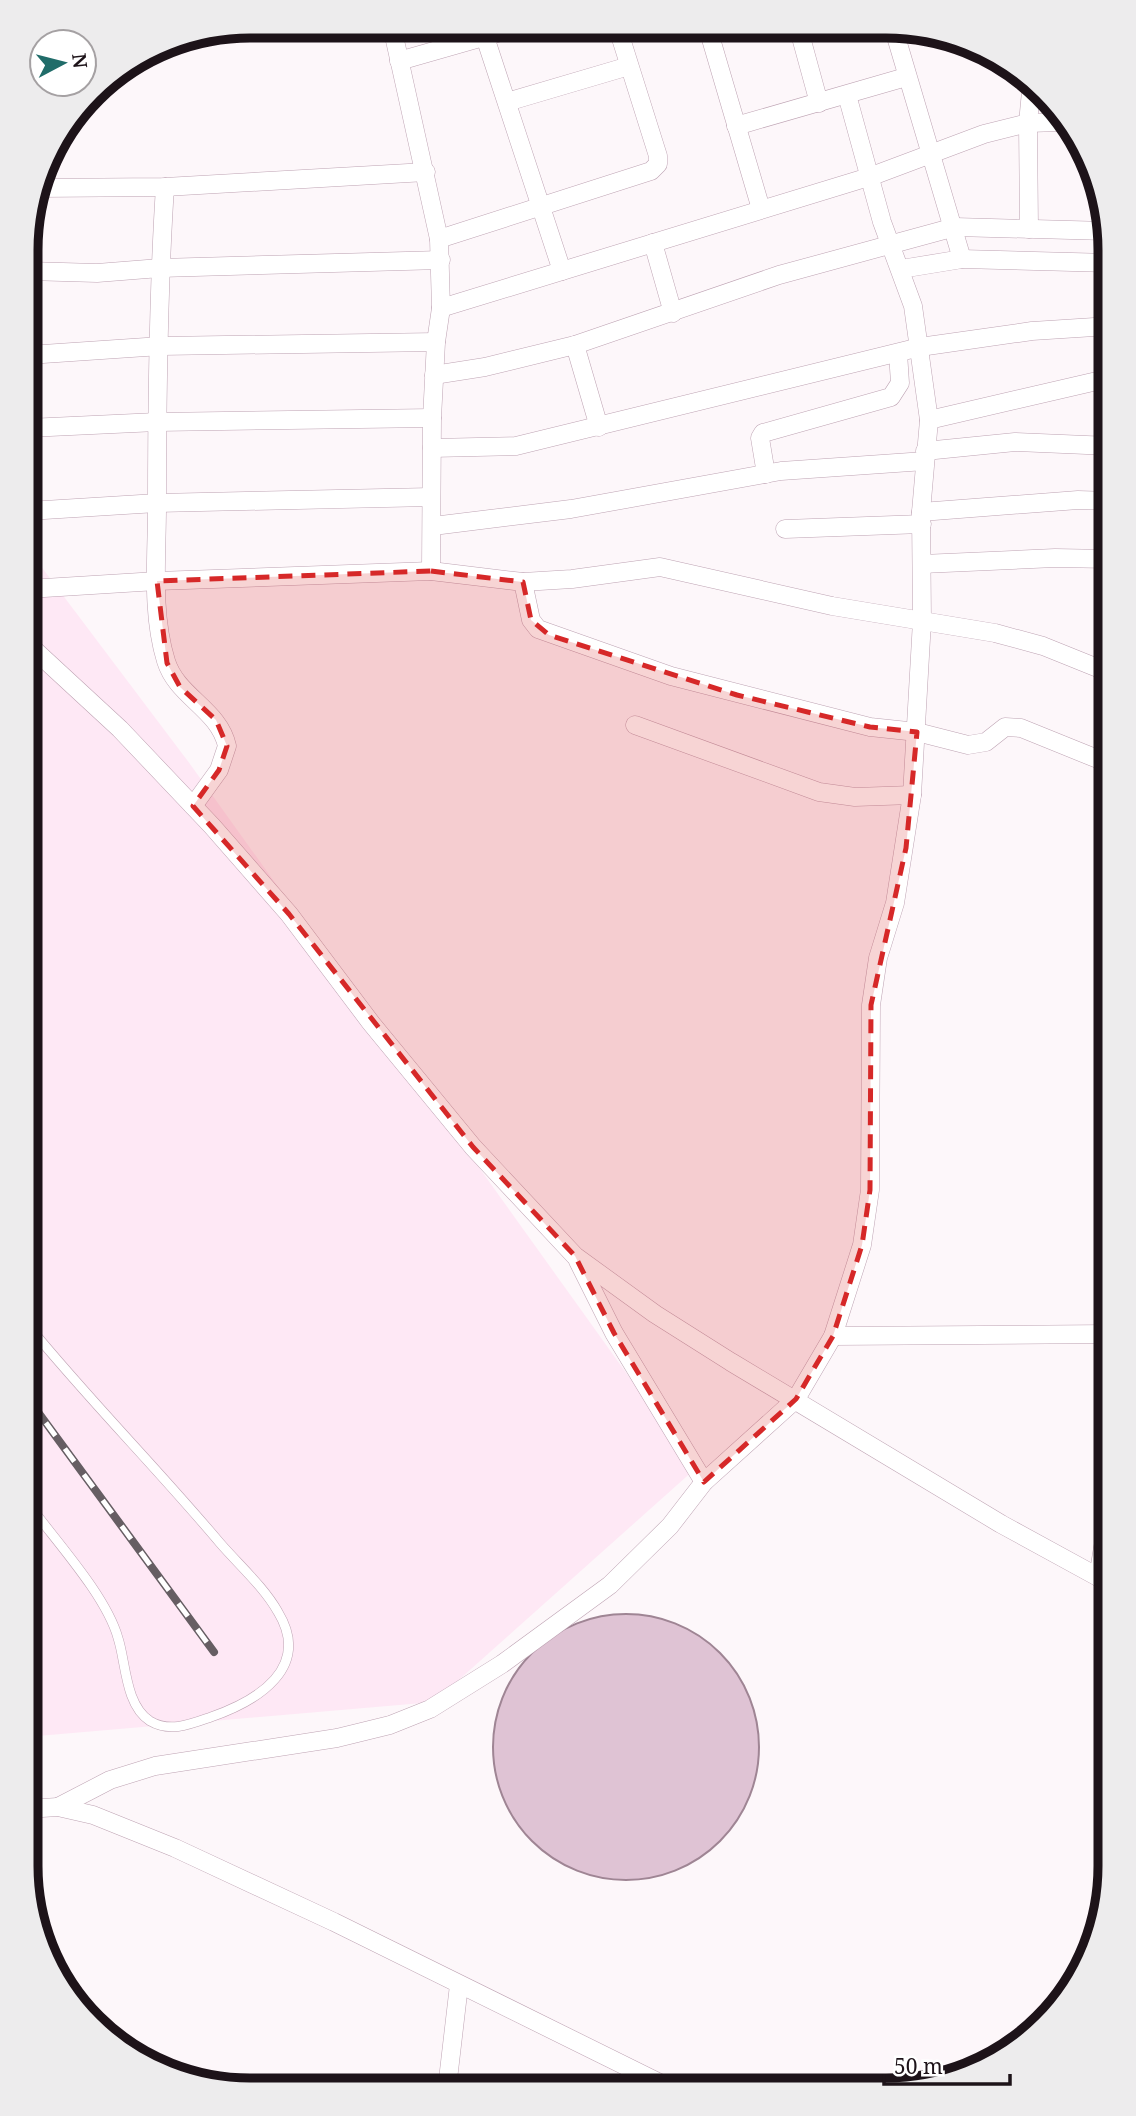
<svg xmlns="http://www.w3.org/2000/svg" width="1136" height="2116" viewBox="0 0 1136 2116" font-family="'Noto Serif',serif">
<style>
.built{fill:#fee8f5}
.building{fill:#dfc3d4;stroke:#9f8594;stroke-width:2}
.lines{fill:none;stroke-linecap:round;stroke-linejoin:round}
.lane-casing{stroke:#bea3b3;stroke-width:10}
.street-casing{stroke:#bea3b3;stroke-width:19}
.lane{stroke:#fff;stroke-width:9}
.street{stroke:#fff;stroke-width:18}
.rail-casing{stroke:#665e63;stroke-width:8}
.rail{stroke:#fff;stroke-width:5;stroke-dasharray:16;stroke-linecap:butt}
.marked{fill:#d62828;fill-opacity:0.2;stroke:#d62828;stroke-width:5;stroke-dasharray:14 9;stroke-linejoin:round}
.rim{fill:none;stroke:#1d1319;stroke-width:9}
</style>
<rect width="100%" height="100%" fill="#fdf7fa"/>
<polygon class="built" points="28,549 190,764 695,1469 434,1702 26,1737"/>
<circle class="building" cx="626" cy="1747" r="133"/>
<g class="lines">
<defs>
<path id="lane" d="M27,1502C54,1539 106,1595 118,1638C126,1662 125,1705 150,1721C170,1733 191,1724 211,1717C257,1701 312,1668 278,1612C264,1587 239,1565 220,1543C157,1468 88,1399 27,1324"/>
<g id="street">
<polyline points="392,27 439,239 441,308 436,342 432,418 431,571"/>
<polyline points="708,29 761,209"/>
<polyline points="799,30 819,103"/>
<polyline points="894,30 962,259"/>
<polyline points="485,37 562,271"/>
<polyline points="399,61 515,28"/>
<polyline points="507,102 629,66"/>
<polyline points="736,126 906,77"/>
<path d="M165,187C158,293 157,400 157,507C157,557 151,613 166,661C177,697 219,709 227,746L219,770L193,806"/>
<polyline points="38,188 165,187 426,172"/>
<polyline points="1029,229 1028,123 1032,81"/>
<polyline points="439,239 651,171 658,164 658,156 618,29"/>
<polyline points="653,243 673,313"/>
<polyline points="901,269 962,259 1110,263"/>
<polyline points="28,271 97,273 160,268 441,260"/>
<polyline points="441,308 872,176 984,134 1028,123 1060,122"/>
<polyline points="575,345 599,427"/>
<polyline points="28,355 161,346 436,342"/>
<polyline points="434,375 485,367 575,345 779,275 955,227 1107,231"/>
<polyline points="929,420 1110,378"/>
<polyline points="28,428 157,422 432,418"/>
<polyline points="432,448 516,446 920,347 1032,331 1110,326"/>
<polyline points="925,451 1015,442 1110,446"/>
<polyline points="766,474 760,438 763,433 891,397 900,383 898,353"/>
<polyline points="28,511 157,503 431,497"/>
<polyline points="921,512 1078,500 1110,501"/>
<polyline points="433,526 571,509 781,471 925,461"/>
<polyline points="785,529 922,524"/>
<polyline points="922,564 1055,558 1110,559"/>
<polyline points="523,582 531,620 538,629 671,676 870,727 917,732 968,745 986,742 1005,727 1021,728 1110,764"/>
<polyline points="28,589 157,581 431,571 523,582 572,579 660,567 832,606 995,633 1043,646 1110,673"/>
<polyline points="28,644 120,729 212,826 289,914 371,1023 473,1147 575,1256 655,1314 731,1362 1001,1524 1109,1583"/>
<polyline points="635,725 819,792 855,797 912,795"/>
<polyline points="1107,1166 1109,1258"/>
<polyline points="578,1261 614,1333 704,1482"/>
<polyline points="833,1336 1109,1334"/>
<polyline points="1098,1577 1109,1512"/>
<polyline points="58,1807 110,1780 155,1766 337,1738 390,1725 430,1709 502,1664 610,1585 670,1526 704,1482 796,1399 833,1336 862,1245 870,1190 871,1005 878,958 895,903 912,795 922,621 921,512 929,420 913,306 882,222 847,95"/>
<polyline points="26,1809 58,1807 93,1815 175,1848 334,1922 672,2089"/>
<polyline points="447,2088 459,1985"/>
</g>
</defs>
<use href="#lane" class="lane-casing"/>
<use href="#street" class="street-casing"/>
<use href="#lane" class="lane"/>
<use href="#street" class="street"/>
<defs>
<polyline id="rail" points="27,1397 214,1652"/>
</defs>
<use href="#rail" class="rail-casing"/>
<use href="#rail" class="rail"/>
</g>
<path class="marked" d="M431,571L523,582L531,620L549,635L737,695L870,727L917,732L906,848L871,1005L870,1190L862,1245L833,1336L796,1399L704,1482L614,1333L575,1256L473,1147L289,914L193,806L219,770L227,746L216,720L180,687L167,663L157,581Z"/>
<path d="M0 0H1136V2116H0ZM250 38H886A212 212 0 0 1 1098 250V1866A212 212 0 0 1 886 2078H250A212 212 0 0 1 38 1866V250A212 212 0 0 1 250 38Z" fill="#edeced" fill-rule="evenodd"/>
<path class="rim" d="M250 38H886A212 212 0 0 1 1098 250V1866A212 212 0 0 1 886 2078H250A212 212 0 0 1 38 1866V250A212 212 0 0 1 250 38Z"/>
<g transform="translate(63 63) rotate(83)"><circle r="33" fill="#ffffff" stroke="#a5a1a3" stroke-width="2"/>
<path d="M0-5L12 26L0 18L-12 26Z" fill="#206c69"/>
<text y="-10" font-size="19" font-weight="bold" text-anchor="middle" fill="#1d1319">N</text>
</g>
<path d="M884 2074v10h126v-10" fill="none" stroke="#1d1319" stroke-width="3.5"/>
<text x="894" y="2074" font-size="21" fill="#1d1319" stroke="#ffffff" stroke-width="5" paint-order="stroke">50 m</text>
</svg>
